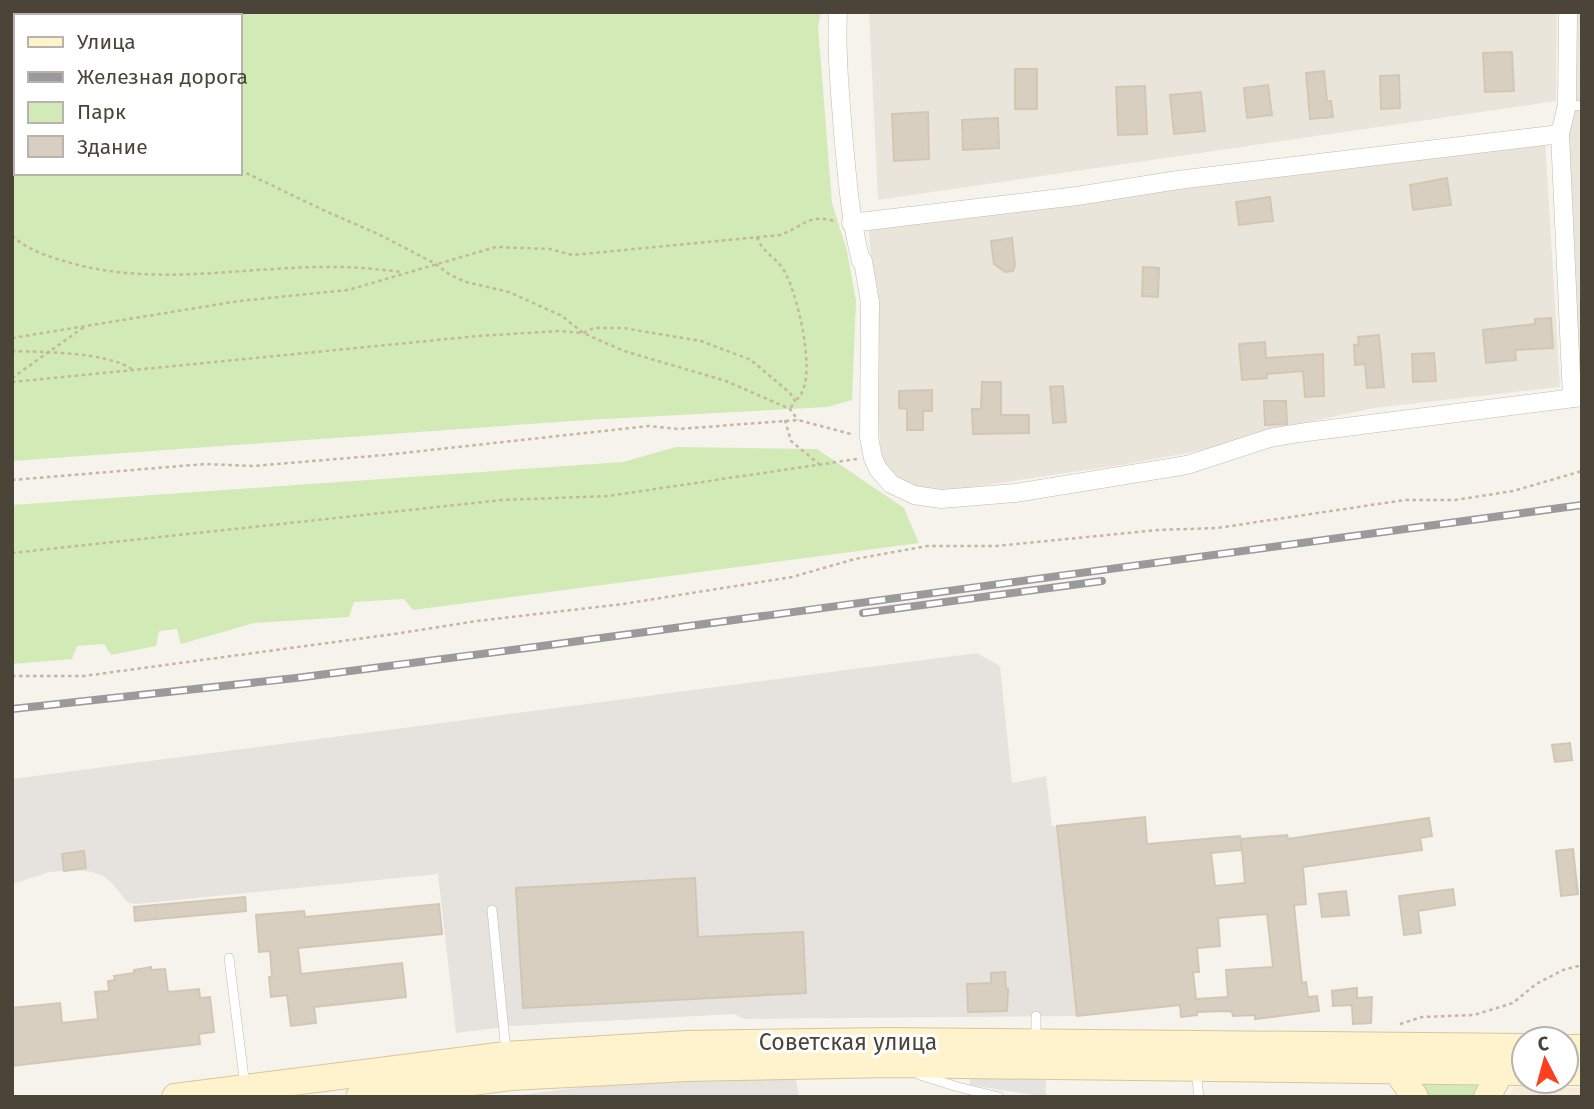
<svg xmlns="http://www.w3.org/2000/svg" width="1594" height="1109" viewBox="0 0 1594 1109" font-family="'Fira Sans',sans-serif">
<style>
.residential{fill:#eae5da}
.commercial{fill:#f7ead8}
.industrial{fill:#e6e2dd}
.green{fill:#d2eab5;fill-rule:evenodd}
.parking{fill:#e5e3e0}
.building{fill:#d8cfc1;stroke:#d3c7b4;stroke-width:2;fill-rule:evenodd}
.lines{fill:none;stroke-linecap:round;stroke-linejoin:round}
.lane-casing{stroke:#c2bbae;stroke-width:10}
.street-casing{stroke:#c2bbae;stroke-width:19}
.secondary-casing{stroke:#d6c79b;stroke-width:28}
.path{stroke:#c4b79f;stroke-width:2.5;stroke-dasharray:3.5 3.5;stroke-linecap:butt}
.lane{stroke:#fff;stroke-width:9}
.street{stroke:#fff;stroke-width:18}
.secondary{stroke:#fff3cd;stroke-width:26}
.rail-casing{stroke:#9a9a9a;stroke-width:8}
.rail{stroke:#fff;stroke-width:5;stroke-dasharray:16;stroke-linecap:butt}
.labels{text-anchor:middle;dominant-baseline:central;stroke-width:6;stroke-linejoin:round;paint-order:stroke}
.street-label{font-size:23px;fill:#4b4439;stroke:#fff}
</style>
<rect width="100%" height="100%" fill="#f6f3ec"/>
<g class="residential">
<polygon points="869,12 1557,12 1556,101 878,200"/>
<polygon points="1576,12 1582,12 1581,387 1566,132"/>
<polygon points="1545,139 1560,387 1374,408 1299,424 1209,449 1127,464 952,490 934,490 911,485 893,477 881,461 869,230 1139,195"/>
</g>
<polygon class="commercial" points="1514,1087 1582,1088 1582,1097 1508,1097"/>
<g class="industrial">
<polygon points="977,653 1000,666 1012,783 1046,776 1052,826 1057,826 1077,1016 745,1019 734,1014 511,1026 456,1033 438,874 136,904 128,903 111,882 103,876 92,872 73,870 50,872 12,884 12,779"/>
<polygon points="795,1073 799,1097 504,1097 678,1075"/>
</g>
<g class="green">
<path d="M12,12H821L818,27L832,203L847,251L856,301L852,400L827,407L586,420L12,461ZM16,16H240V173H16Z"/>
<polygon points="676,447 817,449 904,508 919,543 413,610 404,599 354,602 349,617 254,623 181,644 177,629 159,631 156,646 111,655 104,644 77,646 72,659 12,664 12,505 623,462"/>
<polygon points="1485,1080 1477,1097 1422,1097 1419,1081"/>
</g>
<polygon class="parking" points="970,1065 1045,1066 1046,1097 970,1085"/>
<g class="building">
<polygon points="1512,52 1514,91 1485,92 1483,53"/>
<rect x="1015" y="69" width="22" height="40"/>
<polygon points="1324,71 1327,101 1331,101 1333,117 1310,119 1306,73"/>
<polygon points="1399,75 1400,108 1381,109 1380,76"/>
<polygon points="1268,85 1272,115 1247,118 1244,88"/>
<polygon points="1145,86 1147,134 1118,135 1116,87"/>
<polygon points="1201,92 1205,131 1174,134 1170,95"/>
<polygon points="928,112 929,159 894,161 892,114"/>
<polygon points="998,118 999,148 963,150 962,120"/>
<polygon points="1447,178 1451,205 1413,210 1410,185"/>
<polygon points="1270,197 1273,221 1239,225 1236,202"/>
<polygon points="1012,238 1015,265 1013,271 1005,272 994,264 991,241"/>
<polygon points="1143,267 1159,268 1158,297 1142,296"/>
<polygon points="1551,318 1553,348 1515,350 1516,360 1486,363 1483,330 1535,324 1535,319"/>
<polygon points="1379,335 1384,387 1367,388 1365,364 1355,365 1354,345 1359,344 1358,337"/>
<polygon points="1265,342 1266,358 1323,354 1324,396 1305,397 1303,371 1267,374 1267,378 1242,380 1239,344"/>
<polygon points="1434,353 1436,381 1413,382 1412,354"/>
<polygon points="982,382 1001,382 1001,415 1029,415 1029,433 973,434 972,409 981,409"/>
<polygon points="1063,386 1066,422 1053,423 1050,387"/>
<polygon points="932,390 932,411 923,411 923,430 907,430 907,409 899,408 899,391"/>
<polygon points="1264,401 1286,401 1287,424 1265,425"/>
<polygon points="1570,743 1572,760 1555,762 1552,745"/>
<path d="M1145,817L1147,844L1240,836L1242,850L1241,839L1287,835L1288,839L1429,818L1432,836L1420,838L1422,850L1303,867L1306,904L1294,905L1302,983L1306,982L1308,997L1317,996L1319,1011L1255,1019V1015L1233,1016L1232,1012L1228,1011L1197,1012V1015L1181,1017L1180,1005L1077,1016L1057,826ZM1242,850L1245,883L1215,886L1211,853ZM1267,914L1273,967L1226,970L1228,997L1196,999L1193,972H1199L1197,948L1220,946L1218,918Z"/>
<polygon points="1573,849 1578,894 1561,896 1556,851"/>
<polygon points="84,851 86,868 64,871 62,854"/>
<polygon points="695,878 698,937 803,932 806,993 523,1008 516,888"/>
<polygon points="1453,889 1455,905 1418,911 1421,933 1404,935 1399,896"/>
<polygon points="1346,891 1349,915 1322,917 1319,894"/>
<polygon points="245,897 246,911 135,921 134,907"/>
<polygon points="439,904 442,934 298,948 301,974 402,963 406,997 314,1007 316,1023 291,1026 287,995 271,997 269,977 272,977 270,951 259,952 256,915 304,911 305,917"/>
<polygon points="151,967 151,970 165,969 168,992 199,989 200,998 210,997 214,1032 199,1034 200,1044 12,1066 12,1008 60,1003 62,1023 98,1019 95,992 109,991 108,981 115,980 114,976 134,973 134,970"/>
<polygon points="1005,972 1006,989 1008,989 1007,1011 968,1012 967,984 991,983 991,973"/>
<polygon points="1357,988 1357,998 1372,997 1371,1023 1353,1024 1352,1005 1333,1006 1332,991"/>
</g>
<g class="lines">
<defs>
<g id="lane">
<polyline points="1567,105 1582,106"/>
<polyline points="492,910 506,1052"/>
<polyline points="229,958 245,1086"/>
<polyline points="1036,1016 1036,1039"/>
<polyline points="1196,1071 1199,1097"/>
<polyline points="920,1075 958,1087 999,1097"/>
</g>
<g id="street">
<path d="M838,12C836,52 840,92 843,132C847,176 850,218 861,261H863L870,302L869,437L873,458L878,469L891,484L914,495L941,499L1015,493L1187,465L1270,438L1299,433L1582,397"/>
<polyline points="1560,134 1567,105 1568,12"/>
<polyline points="851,223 1077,196 1178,180 1560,134 1572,398"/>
</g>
<g id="secondary">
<polyline points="1566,1048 1582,1048"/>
<polyline points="1396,1070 1415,1097"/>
<polyline points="1566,1072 1582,1072"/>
<polyline points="175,1097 506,1055 687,1044 887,1041 1524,1047"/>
<polyline points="359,1097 511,1077 686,1068 889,1064 1524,1072"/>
<polyline points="1487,1097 1501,1072"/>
</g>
</defs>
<use href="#lane" class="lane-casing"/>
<use href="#street" class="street-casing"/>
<use href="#secondary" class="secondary-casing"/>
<g class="path">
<polyline points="12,25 16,26"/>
<polyline points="12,38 16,46"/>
<polyline points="240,170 323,210 378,234 434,263 449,274 466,282 509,292 562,316 583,333 624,351 726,381 790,409 798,420"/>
<path d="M12,236C27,249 46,256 64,261C154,289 248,265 339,267C361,267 382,270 403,272"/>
<path d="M757,237C762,251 772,255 781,266C797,287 815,369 802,392C801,396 798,398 795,401"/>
<path d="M12,338L239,301L348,290L496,247L550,249L572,255L780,235C803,227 809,213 834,221"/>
<path d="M12,351C44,352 106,352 132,369"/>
<polyline points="12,378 84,327"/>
<polyline points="12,382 478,336 559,331 583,333 594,328 623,328 701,341 751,360 790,393 795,401 790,409"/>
<polyline points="785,420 791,441 819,464"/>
<polyline points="12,480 205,464 253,466 385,455 649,426 678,429 798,420 851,434"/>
<polyline points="12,553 502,500 608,496 857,459"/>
<polyline points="12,676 84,676 394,634 477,621 623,604 792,577 855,559 927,546 996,546 1158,530 1217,528 1405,500 1455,500 1513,491 1582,471"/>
<polyline points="1400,1024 1422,1017 1474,1015 1513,1003 1536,984 1563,970 1582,965"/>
</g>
<use href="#lane" class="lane"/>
<use href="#street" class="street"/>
<use href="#secondary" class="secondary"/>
<defs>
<g id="rail">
<polyline points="863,613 1102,581"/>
<polyline points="12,709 296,678 542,646 1582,505"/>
</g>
</defs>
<use href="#rail" class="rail-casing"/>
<use href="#rail" class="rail"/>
</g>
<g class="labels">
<g class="street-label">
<text x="848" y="1042">Советская улица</text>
</g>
</g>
<rect width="1594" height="1109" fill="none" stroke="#4b4439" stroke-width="28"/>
<rect x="14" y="14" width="228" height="161" fill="#ffffff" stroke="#b7b4b0" stroke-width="2"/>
<rect x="28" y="37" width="35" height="10" fill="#fff3cd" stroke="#b7b4b0" stroke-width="2"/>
<text x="77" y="49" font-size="21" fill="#4b4439">Улица</text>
<rect x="28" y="72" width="35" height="10" fill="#9a9a9a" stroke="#b7b4b0" stroke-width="2"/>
<text x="77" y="84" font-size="21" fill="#4b4439">Железная дорога</text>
<rect x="28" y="102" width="35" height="21" fill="#d2eab5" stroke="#b7b4b0" stroke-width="2"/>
<text x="77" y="119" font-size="21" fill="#4b4439">Парк</text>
<rect x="28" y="136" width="35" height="21" fill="#d8cfc1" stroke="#b7b4b0" stroke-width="2"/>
<text x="77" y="154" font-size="21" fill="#4b4439">Здание</text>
<g transform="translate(1545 1060) rotate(354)"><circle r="33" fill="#ffffff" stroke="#b7b4b0" stroke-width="2"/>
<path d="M0-5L12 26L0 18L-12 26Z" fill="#fc3f1d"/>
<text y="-10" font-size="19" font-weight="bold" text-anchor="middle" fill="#4b4439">С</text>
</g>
</svg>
